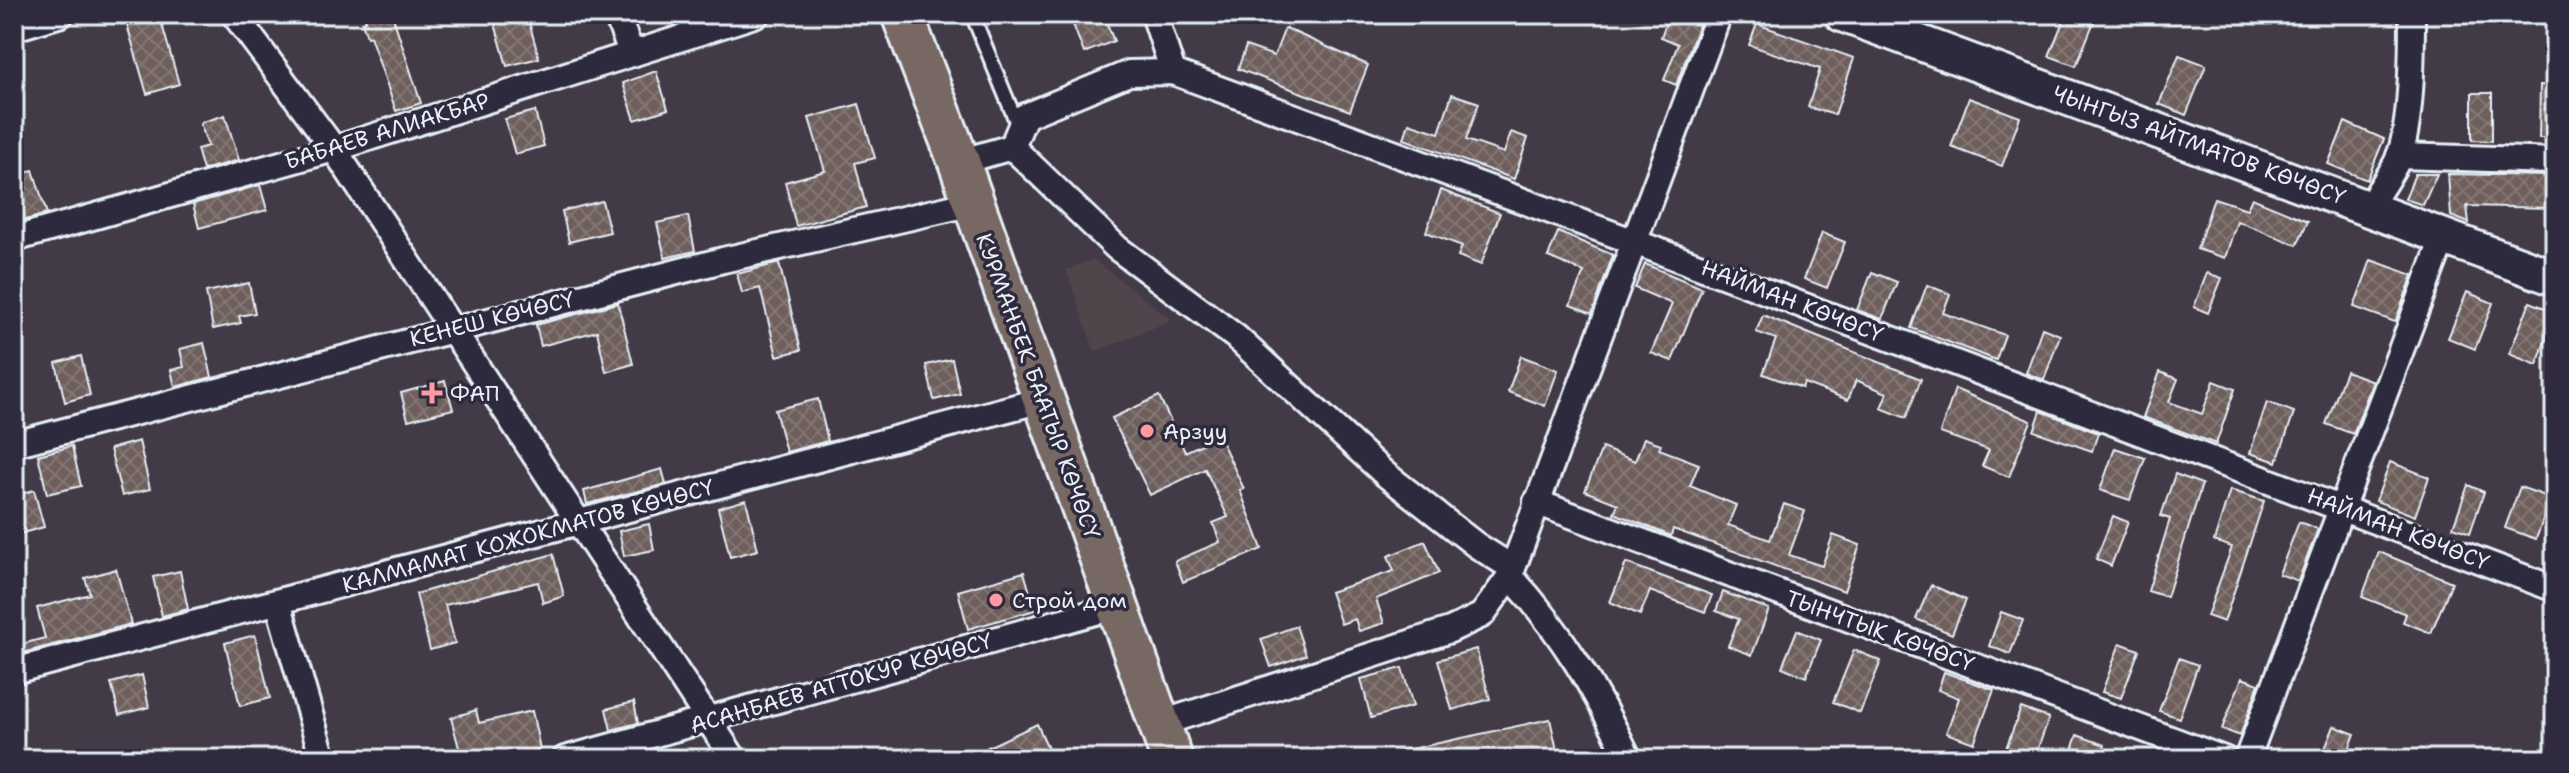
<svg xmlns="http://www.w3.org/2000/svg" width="2569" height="773" viewBox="0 0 2569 773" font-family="'Shantell Sans',sans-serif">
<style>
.built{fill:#4f454c}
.building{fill:url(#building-cross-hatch);stroke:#e8f1f8;stroke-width:2}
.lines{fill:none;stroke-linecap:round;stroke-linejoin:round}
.service-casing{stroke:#e8f1f8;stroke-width:18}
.minor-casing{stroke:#e8f1f8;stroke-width:30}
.secondary-casing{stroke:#e8f1f8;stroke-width:40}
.trunk-casing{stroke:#e8f1f8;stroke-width:46}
.service{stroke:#2f2a3d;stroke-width:12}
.minor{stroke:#2f2a3d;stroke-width:24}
.secondary{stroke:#2f2a3d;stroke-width:34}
.trunk{stroke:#776864;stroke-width:40}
.poi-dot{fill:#ff9aa2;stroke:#2f2a3d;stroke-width:3}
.labels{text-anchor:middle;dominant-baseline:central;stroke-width:7;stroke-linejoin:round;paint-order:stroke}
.street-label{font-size:22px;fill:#e8f1f8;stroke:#2f2a3d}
.poi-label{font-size:22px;fill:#e8f1f8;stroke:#2f2a3d;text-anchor:start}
</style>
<defs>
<pattern id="building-cross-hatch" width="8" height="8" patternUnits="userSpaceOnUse" patternTransform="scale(2)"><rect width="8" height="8" fill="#6e5e5b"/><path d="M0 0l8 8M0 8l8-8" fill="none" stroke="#837673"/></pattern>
</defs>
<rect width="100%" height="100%" fill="#423a46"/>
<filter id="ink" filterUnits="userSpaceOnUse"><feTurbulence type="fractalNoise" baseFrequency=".0125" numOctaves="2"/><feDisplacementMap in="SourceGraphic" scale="16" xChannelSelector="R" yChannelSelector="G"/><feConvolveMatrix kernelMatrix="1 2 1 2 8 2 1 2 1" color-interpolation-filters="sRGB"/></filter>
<g filter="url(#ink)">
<polygon class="built" points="1093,259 1172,320 1095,352 1066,270"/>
<g class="building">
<polygon points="143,14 159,14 179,84 147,94 125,18"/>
<polygon points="364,14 392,14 421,103 396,111 370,36 367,37 362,22 366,21"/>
<polygon points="1069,14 1103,14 1114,41 1084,53"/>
<polygon points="1669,14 1703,14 1676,85 1664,80 1678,44 1661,37"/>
<polygon points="2066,14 2097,14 2076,66 2049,56"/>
<polygon points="527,15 539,58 507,66 495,24"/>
<polygon points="1757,24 1854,58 1835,115 1808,107 1820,69 1749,45"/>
<polygon points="1285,28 1368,65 1350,111 1238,69 1246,46 1274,56"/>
<polygon points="2179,55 2206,65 2186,115 2159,104"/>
<polygon points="656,71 668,109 635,120 623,83"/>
<polygon points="2540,85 2555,86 2555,138 2539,138"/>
<polygon points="2472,93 2492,93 2492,141 2472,140"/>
<polygon points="1452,94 1479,103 1466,140 1504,153 1511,132 1528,138 1514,179 1404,139 1409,123 1439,133"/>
<polygon points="1969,98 2020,117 2002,166 1951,147"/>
<polygon points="859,104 875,158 855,163 866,207 796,226 785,182 825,171 809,118"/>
<polygon points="535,111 544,146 515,154 505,119"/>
<polygon points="225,115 239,160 203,170 197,149 208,146 200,123"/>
<polygon points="2345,122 2384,139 2367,180 2328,164"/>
<polygon points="33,170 47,214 18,222 14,176"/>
<polygon points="2415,174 2437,174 2423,205 2405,199"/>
<polygon points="2448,174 2554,176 2553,208 2467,206 2469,223 2451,216"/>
<polygon points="260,185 267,210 199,228 193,204"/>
<polygon points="1441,190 1500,213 1481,265 1458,256 1462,246 1426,232"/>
<polygon points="2214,198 2247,209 2252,198 2308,221 2297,245 2237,221 2225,258 2197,249"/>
<polygon points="602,201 610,232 569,242 562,211"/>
<polygon points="688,216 695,251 665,258 657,223"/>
<polygon points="1558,232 1613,255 1592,314 1570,305 1584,272 1548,257"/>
<polygon points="1822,233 1845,242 1827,288 1804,279"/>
<polygon points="2371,260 2413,275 2395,322 2354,307"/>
<polygon points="779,263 801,350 777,356 760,288 742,293 737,274"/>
<polygon points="1645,264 1702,288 1672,361 1651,353 1672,304 1635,288"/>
<polygon points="1872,272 1897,282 1882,319 1857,310"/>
<polygon points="2207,273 2222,278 2208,313 2194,307"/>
<polygon points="249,283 255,313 239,316 241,323 213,329 206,292"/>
<polygon points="1927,285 1950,294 1943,313 2005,335 1996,360 1911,328"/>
<polygon points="2467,292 2493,303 2475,349 2448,338"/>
<polygon points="2530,302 2555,312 2537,365 2509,354"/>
<polygon points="618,303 633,364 606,372 597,331 541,346 536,325"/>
<polygon points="1763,315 1921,379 1906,418 1881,408 1887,393 1856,380 1848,400 1804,383 1802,388 1763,374 1776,339 1756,332"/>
<polygon points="2042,328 2060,335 2044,380 2026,373"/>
<polygon points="204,343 212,377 175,387 171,370 184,367 180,349"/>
<polygon points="81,356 90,395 65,402 56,363"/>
<polygon points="1521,356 1558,370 1545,406 1508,392"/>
<polygon points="952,359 960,394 934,400 926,365"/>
<polygon points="2346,371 2373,381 2353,434 2326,424"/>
<polygon points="2160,372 2178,379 2169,402 2202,414 2214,381 2235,389 2216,444 2143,417"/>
<polygon points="445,381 453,409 408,420 401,393"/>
<polygon points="1955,389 2031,421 2009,477 1982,466 1989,450 1940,433"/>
<polygon points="1159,396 1185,452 1219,436 1244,489 1240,490 1262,549 1183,582 1175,561 1220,542 1213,523 1228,517 1205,469 1150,495 1112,418"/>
<polygon points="818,399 828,441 786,452 775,410"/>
<polygon points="2267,402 2294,412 2277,462 2250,453"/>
<polygon points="2041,411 2098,433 2092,451 2034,431"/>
<polygon points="1644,438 1661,444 1659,449 1699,464 1690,486 1736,505 1728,525 1770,540 1784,504 1805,511 1789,555 1822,566 1833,535 1860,545 1844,591 1673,529 1671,536 1614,513 1618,504 1585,491 1602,448 1635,461"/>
<polygon points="139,441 150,489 122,496 110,449"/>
<polygon points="72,446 81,486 47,494 38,455"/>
<polygon points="2115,448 2145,458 2130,500 2100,490"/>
<polygon points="2390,462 2429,477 2415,516 2376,501"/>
<polygon points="662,469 666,484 587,504 584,491"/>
<polygon points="2175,474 2202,484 2167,597 2148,591 2170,519 2161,516"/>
<polygon points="2468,485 2484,492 2470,533 2453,527"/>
<polygon points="2520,487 2551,498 2536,539 2505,528"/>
<polygon points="34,490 44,527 19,534 14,496"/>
<polygon points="2230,490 2264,501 2224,622 2207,616 2232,547 2214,541"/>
<polygon points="746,500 758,550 730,557 718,508"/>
<polygon points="2113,516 2128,522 2111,566 2096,559"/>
<polygon points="2299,522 2318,529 2298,581 2279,574"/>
<polygon points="649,524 654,550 624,556 619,531"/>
<polygon points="1425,541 1439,573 1376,599 1384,623 1359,631 1355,619 1341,624 1330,592 1394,571 1388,556"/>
<polygon points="2379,552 2452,582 2431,633 2403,622 2406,614 2362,597"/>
<polygon points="553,554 564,596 543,603 538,582 445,605 455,643 430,650 416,594"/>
<polygon points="1626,563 1712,595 1705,612 1650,591 1640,615 1610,602"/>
<polygon points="116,569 131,624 15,655 14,646 45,638 37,608 90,594 85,578"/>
<polygon points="180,571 188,609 162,616 153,577"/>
<polygon points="1024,572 1035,610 968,629 958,591"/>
<polygon points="1931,585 1966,600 1952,634 1916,619"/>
<polygon points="1723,592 1769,609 1752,655 1728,646 1739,619 1716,611"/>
<polygon points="2001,612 2023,620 2010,654 1989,646"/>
<polygon points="1296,626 1306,655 1271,667 1261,639"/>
<polygon points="1797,630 1821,640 1806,677 1782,667"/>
<polygon points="255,635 270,698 240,706 225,643"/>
<polygon points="2120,643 2139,650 2121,698 2102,692"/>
<polygon points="1476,649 1490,699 1452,710 1438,660"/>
<polygon points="1854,650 1881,661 1860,713 1833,702"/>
<polygon points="2179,658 2198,665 2179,718 2159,711"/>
<polygon points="1402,668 1413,706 1371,718 1361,679"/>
<polygon points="1944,672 1994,690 1974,743 1946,733 1959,698 1938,690"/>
<polygon points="142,675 149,707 119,715 111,683"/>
<polygon points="2242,678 2259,684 2240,736 2222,729"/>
<polygon points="634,702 638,723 611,730 606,709"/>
<polygon points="2021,708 2049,718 2034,759 2002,759"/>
<polygon points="476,710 479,723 532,711 540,749 498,759 462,759 451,718"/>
<polygon points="1550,719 1559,759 1398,759 1397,752"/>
<polygon points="1037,724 1053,759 963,759"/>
<polygon points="2334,726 2355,734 2345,759 2321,759"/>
<polygon points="2077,735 2105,745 2100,759 2069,759"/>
</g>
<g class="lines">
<defs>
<polyline id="service" points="972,14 1018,126"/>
<g id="minor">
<polyline points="234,14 334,149 734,759"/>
<polyline points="616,14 632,54"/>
<polyline points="1154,14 1173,72"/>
<polyline points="14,28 61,14"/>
<polyline points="1012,147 1117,248 1236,337 1385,474 1476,545 1511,567"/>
<polyline points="2399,156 2555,161"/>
<polyline points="959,162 1012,147 1025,116 1129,73 1173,72 1632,241 2555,589"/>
<path d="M2370,209C2377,190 2390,177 2398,159C2412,126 2412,51 2412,14"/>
<polyline points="14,239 334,149 757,14"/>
<polyline points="14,444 723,260 973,203"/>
<polyline points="1536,502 2224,759"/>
<path d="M1510,576C1561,630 1597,692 1629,759"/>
<polyline points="278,602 323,759"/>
<polyline points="14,671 1042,400"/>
<polyline points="1159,724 1450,630 1482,615 1510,576 1719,14"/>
<polyline points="565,759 1117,606"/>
<polyline points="2247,759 2444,236"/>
</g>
<polyline id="secondary" points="1842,14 2555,278"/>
<polyline id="trunk" points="902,14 959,162 1172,759"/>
</defs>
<use href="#service" class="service-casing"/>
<use href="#minor" class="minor-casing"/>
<use href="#secondary" class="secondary-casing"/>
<use href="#trunk" class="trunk-casing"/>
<use href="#service" class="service"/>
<use href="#minor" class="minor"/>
<use href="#secondary" class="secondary"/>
<use href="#trunk" class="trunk"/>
</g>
</g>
<g class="poi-dot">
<path d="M428 381h8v8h8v8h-8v8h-8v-8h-8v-8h8z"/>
<circle cx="1147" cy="431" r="8"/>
<circle cx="996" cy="600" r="8"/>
</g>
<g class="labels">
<g class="street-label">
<text transform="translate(387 131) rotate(-17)">БАБАЕВ АЛИАКБАР</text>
<text transform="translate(2199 145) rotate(20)">ЧЫНГЫЗ АЙТМАТОВ КӨЧӨСҮ</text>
<text transform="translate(1792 301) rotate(21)">НАЙМАН КӨЧӨСҮ</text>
<text transform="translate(492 319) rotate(-14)">КЕНЕШ КӨЧӨСҮ</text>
<text transform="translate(1038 386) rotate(70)">КУРМАНБЕК БААТЫР КӨЧӨСҮ</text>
<text transform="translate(2398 529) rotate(21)">НАЙМАН КӨЧӨСҮ</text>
<text transform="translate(528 536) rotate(-15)">КАЛМАМАТ КОЖОКМАТОВ КӨЧӨСҮ</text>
<text transform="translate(1880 631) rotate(20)">ТЫНЧТЫК КӨЧӨСҮ</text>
<text transform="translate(841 683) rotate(-16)">АСАНБАЕВ АТТОКУР КӨЧӨСҮ</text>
</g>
<g class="poi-label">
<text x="450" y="393">ФАП</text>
<text x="1163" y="431">Арзуу</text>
<text x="1012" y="600">Строй дом</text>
</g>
</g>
<rect width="2569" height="773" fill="none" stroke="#2f2a3d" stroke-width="48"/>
<rect x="24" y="24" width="2521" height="725" fill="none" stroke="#e8f1f8" stroke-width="3" filter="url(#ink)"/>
</svg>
